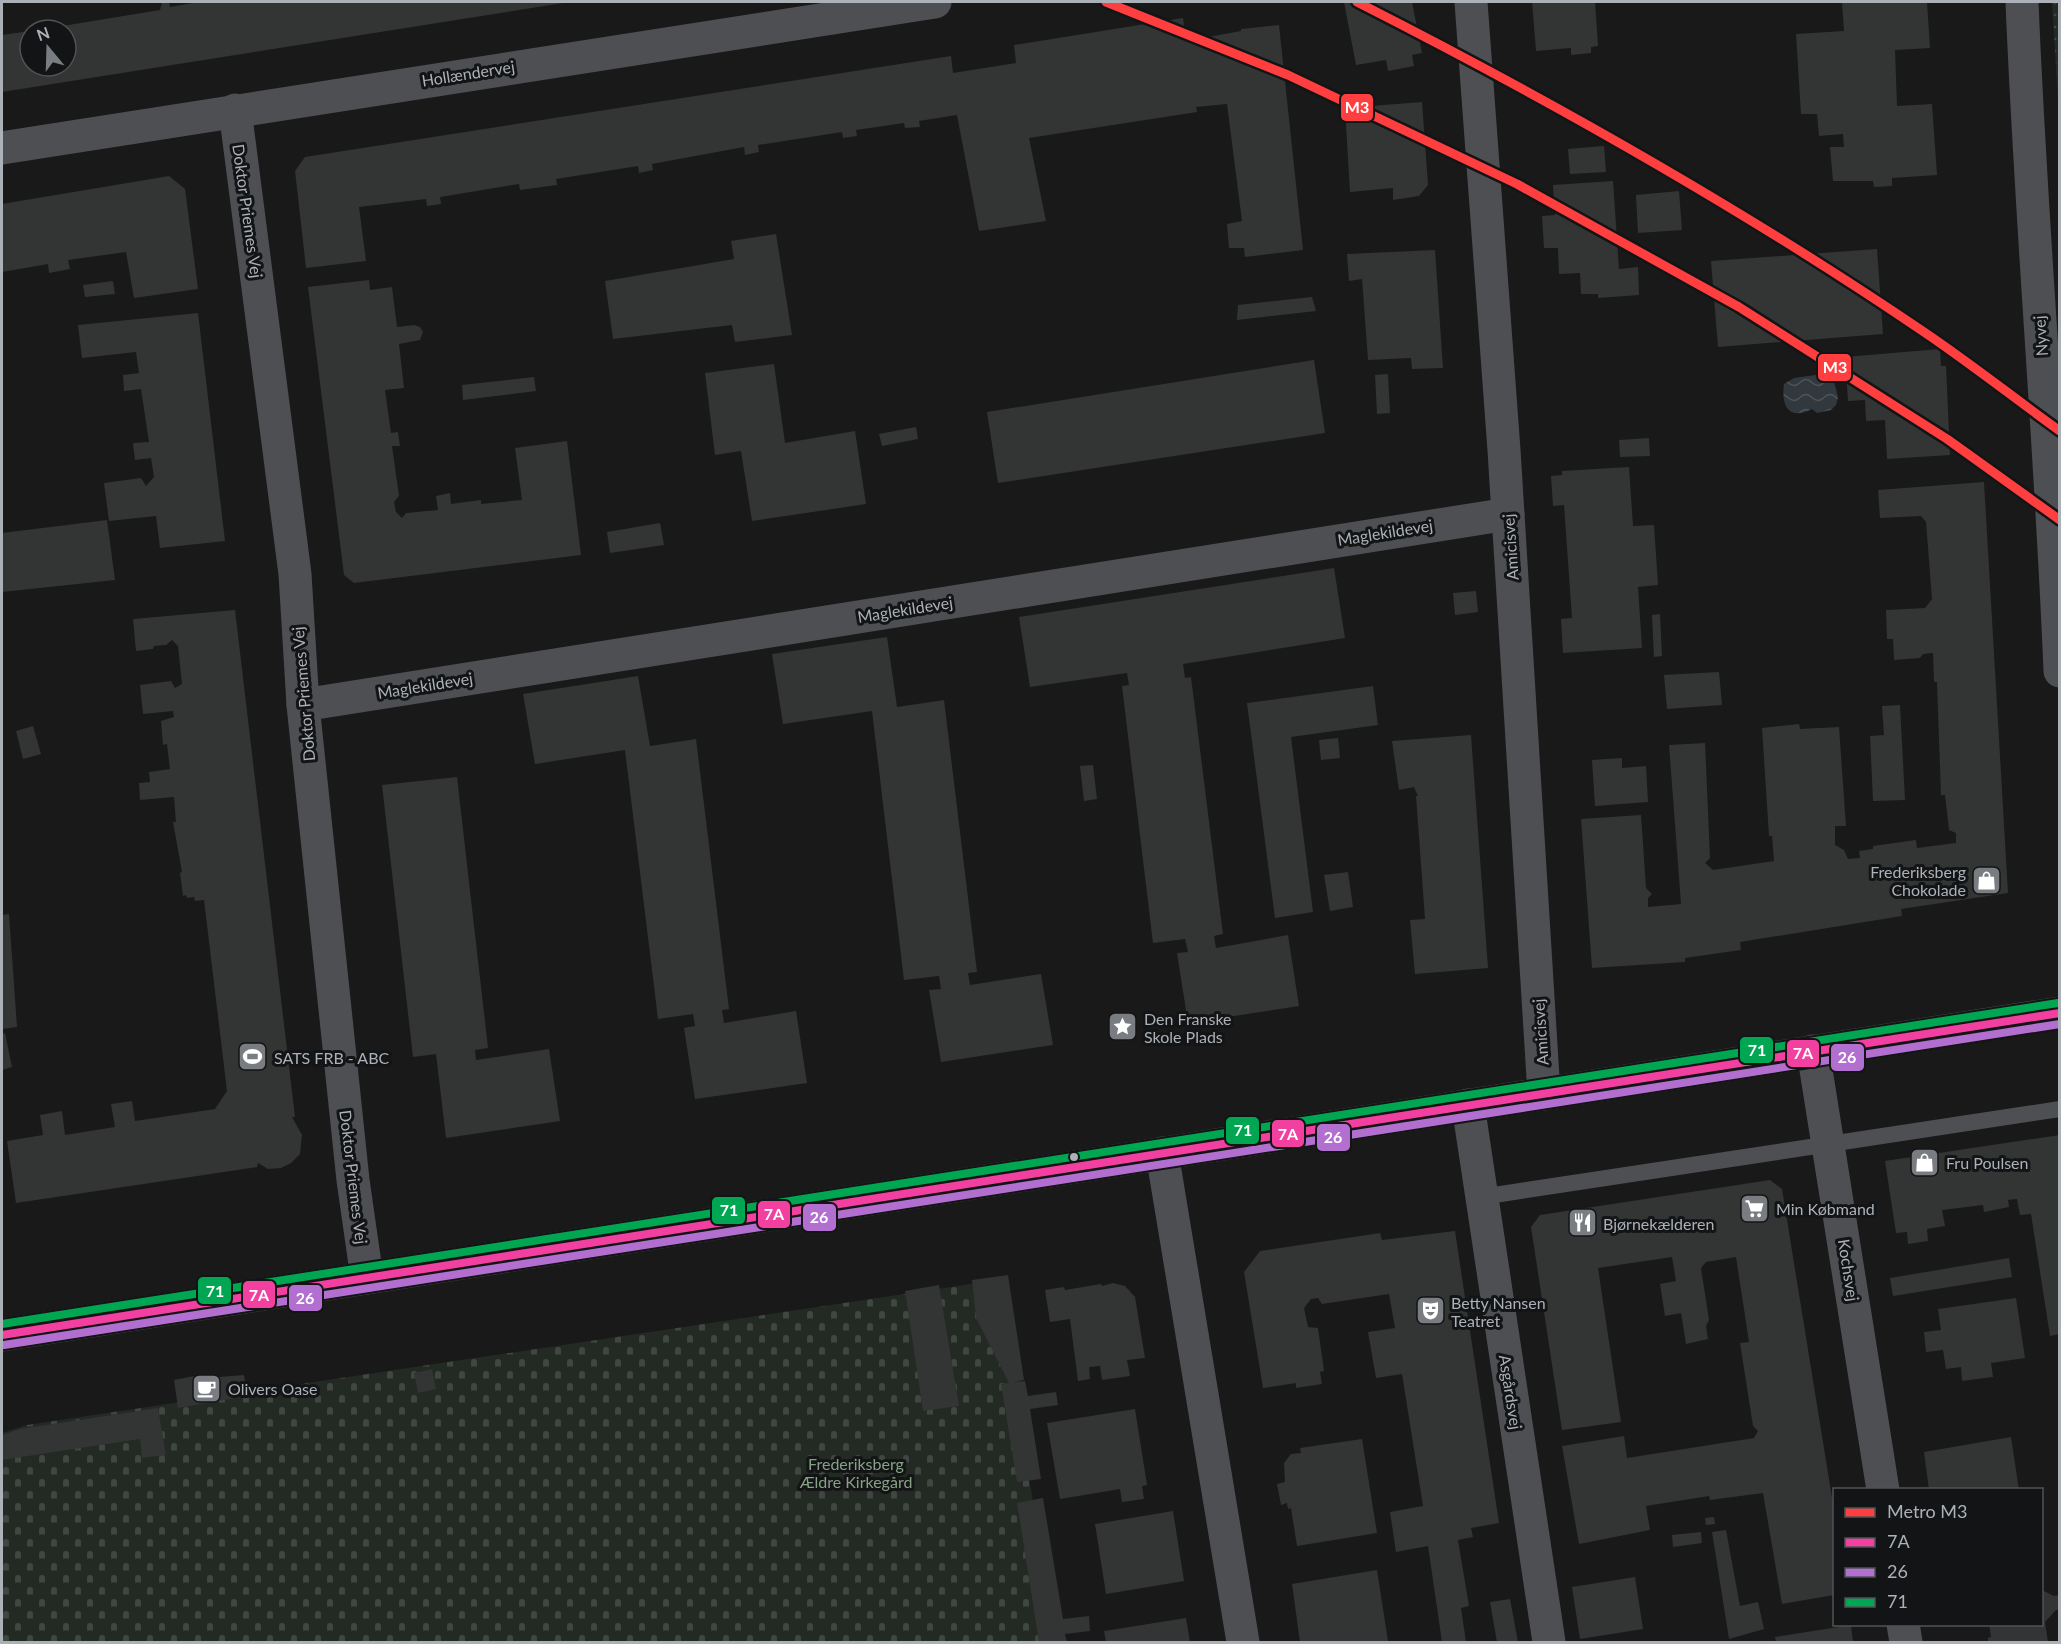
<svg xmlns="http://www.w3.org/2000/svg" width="2061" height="1644" viewBox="0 0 2061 1644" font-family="Lato,sans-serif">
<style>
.grass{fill:url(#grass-dots)}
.cemetery{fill:url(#cemetery-stones)}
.water{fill:url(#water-waves)}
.building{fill:#333434}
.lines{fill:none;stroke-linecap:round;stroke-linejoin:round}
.lane{stroke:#4e4f52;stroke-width:16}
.street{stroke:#4e4f52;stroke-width:33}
.secondary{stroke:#4d4e4f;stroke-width:33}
.bus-1-casing{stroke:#131415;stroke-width:12}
.bus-2-casing{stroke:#131415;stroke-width:12}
.bus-3-casing{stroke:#131415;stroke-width:12}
.bus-1{stroke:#f240a1;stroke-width:8}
.bus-2{stroke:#b36fd0;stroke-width:8}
.bus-3{stroke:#00a651;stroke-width:8}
.metro-1-casing{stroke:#131415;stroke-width:14}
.metro-1{stroke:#ff3f3f;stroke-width:9}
.bus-dot{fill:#acb1b8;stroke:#131415;stroke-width:2}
.labels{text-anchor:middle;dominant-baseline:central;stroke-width:6;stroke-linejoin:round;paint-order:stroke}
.street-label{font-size:16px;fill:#acb1b8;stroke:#131415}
.poi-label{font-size:16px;fill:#acb1b8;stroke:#131415;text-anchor:start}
.park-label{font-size:16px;fill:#87a186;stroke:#131415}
.line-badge{stroke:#131415;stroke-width:2}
.badge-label{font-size:16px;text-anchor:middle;font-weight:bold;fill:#fff}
</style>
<defs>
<pattern id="grass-dots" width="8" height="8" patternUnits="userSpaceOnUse" patternTransform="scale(1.5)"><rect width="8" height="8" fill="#232923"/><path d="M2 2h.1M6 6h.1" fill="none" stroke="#404641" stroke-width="1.8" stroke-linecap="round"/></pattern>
<pattern id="cemetery-stones" width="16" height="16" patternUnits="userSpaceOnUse" patternTransform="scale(1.5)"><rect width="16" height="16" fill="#232923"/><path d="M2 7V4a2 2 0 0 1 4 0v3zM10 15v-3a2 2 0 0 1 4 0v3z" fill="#404641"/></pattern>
<pattern id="water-waves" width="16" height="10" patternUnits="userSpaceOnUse" patternTransform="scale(1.5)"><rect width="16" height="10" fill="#32393e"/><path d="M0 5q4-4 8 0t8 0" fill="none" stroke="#4d5358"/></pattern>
</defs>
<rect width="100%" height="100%" fill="#191919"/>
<polygon class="grass" points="2052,2 2059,2 2059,115"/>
<polygon class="cemetery" points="998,1280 1055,1642 2,1642 2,1433 27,1425"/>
<path class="water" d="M1816,375L1833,378L1838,397L1836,405L1831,410L1817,413L1812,409C1789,421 1781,406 1784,384L1794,378Z"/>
<g class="building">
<polygon points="162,2 169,2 170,7 199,2 563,3 2,92 2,35 30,31 30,66 66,66 66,30 44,29 160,10"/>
<polygon points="1344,2 1412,2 1422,53 1412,55 1414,66 1388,71 1386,60 1356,65"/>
<polygon points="1532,2 1595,2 1598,46 1591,47 1591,53 1571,55 1571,48 1536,51"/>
<polygon points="1842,2 1927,2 1930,48 1895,50 1897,106 1932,104 1937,175 1892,178 1892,186 1874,187 1873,181 1833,181 1830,147 1844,147 1843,134 1819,136 1817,114 1801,114 1796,34 1844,31"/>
<polygon points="1183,18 1186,41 1241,31 1241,29 1279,25 1303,250 1245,257 1244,248 1229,248 1227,224 1242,221 1227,104 1196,107 1197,112 1029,138 1046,221 979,231 957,115 919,121 920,127 905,128 904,123 856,130 857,136 843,138 842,132 758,145 759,152 745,155 744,147 652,164 653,170 639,173 638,166 556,179 557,185 520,190 519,184 440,197 441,204 427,206 426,199 359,207 366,261 306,268 295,171 305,157 951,56 953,73 1016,63 1014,45"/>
<polygon points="1422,102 1428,185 1419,196 1393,200 1393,188 1350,192 1345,108"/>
<polygon points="1604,146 1606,172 1570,174 1568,149"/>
<polygon points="169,176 185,189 198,289 134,298 126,252 68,260 70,269 49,273 48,264 2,272 2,204"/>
<polygon points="1613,181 1619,269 1638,267 1639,295 1598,298 1598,294 1581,294 1580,273 1559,274 1558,248 1544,248 1542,216 1555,215 1553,185"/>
<polygon points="1679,191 1682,230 1638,233 1636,195"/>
<polygon points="776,234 792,335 735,342 732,325 613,339 605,281 734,259 731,241"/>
<polygon points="1877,249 1883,334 1718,347 1711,261"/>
<polygon points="1435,250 1443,368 1412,369 1411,358 1368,360 1362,279 1349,281 1347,254"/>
<polygon points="369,280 370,290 392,287 397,327 414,325 420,327 423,332 420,340 399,344 404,388 385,390 391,433 398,432 400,446 392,446 399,496 394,502 396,512 402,518 406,513 438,510 436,496 450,493 451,504 481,500 481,504 522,500 515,448 567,441 581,555 354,583 344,575 308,287"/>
<polygon points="113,281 115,294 85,297 83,285"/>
<polygon points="1312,297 1316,311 1237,320 1238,305"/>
<polygon points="198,313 225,541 160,548 156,516 109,521 104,483 141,478 146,486 154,477 151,458 135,460 133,443 149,442 141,389 124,391 123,375 139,373 136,352 82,358 78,325"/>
<polygon points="1940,349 1941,366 1946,366 1950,455 1887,459 1885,420 1866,421 1865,400 1848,401 1845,357"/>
<polygon points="1314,360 1325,433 998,483 987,412"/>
<polygon points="774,364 785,443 855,431 866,504 752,521 741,451 715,455 705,373"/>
<polygon points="1388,374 1390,413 1377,414 1375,375"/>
<polygon points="534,377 536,391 463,400 462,385"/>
<polygon points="916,427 918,439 882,446 879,434"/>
<polygon points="1649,438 1650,456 1620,457 1619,440"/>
<polygon points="1629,467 1633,526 1654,525 1658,585 1638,587 1642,648 1563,653 1561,619 1572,618 1564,505 1553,506 1551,476 1562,475 1562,471"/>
<polygon points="1984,482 2008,893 1901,909 1902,916 1740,942 1741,950 1685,958 1685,962 1592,968 1581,819 1641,815 1646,888 1652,894 1648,898 1648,907 1681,904 1669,745 1705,743 1710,858 1705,863 1713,870 1774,861 1772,836 1769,836 1762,728 1799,724 1800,729 1839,727 1846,826 1835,826 1835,845 1844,850 1848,859 1860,858 1859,851 1873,849 1873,846 1916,840 1917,848 1956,843 1956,833 1949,830 1945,795 1941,795 1937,682 1934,682 1933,653 1923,654 1920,658 1894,660 1893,639 1887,639 1886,610 1925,608 1932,599 1926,522 1921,516 1880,518 1878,490"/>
<polygon points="107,520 115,580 2,592 2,533"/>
<polygon points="660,523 664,545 610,553 607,532"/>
<polygon points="1334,568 1345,638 1183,664 1185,678 1191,677 1223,934 1214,936 1216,948 1288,935 1299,1006 1188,1023 1177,953 1188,952 1185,939 1153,943 1122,686 1129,685 1127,673 1030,687 1019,617"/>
<polygon points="1476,591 1478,612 1455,615 1453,593"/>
<polygon points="235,610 295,1117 292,1117 302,1135 300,1154 291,1163 281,1168 268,1169 258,1163 257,1167 16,1203 7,1141 43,1135 40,1115 62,1111 65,1135 115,1127 111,1104 132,1101 135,1121 215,1109 227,1091 204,900 195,901 194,897 187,898 186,895 183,896 180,873 182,872 173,822 176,822 174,797 140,800 139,783 150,782 149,772 170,769 167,744 163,745 161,721 174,717 173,711 143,714 140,685 171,681 175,688 182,684 178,646 172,640 166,645 154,646 153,649 136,651 133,619"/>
<polygon points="1660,614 1662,656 1654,657 1652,615"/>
<polygon points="887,637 897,707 944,700 977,972 968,973 970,985 1041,974 1053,1045 941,1062 929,990 941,989 939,976 904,980 872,711 783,724 772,654"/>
<polygon points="1719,672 1722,705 1667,709 1664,675"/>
<polygon points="638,676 650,746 696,739 729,1009 722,1010 724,1023 796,1011 807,1083 695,1099 684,1028 695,1026 693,1014 658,1019 625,750 535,764 523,694"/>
<polygon points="1373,686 1378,725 1291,737 1313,912 1275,918 1247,703"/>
<polygon points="1900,705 1905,800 1873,801 1870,736 1884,735 1882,706"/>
<polygon points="33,726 41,754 23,759 16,731"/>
<polygon points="1471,735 1488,968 1415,974 1410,920 1425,919 1416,796 1418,796 1414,787 1399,790 1392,741"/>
<polygon points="1338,738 1340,758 1321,760 1319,740"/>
<polygon points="1622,758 1622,768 1646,766 1648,802 1595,806 1592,760"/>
<polygon points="1093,765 1097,799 1084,801 1080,766"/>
<polygon points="457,777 488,1048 475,1050 476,1060 549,1049 560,1121 446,1138 436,1054 413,1057 382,785"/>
<polygon points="1348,872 1353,907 1330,911 1324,875"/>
<polygon points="9,914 17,1027 2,1029 2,915"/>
<polygon points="5,1033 12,1067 2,1070 2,1034"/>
<polygon points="2060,1135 2060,1334 2050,1336 2031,1214 2020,1215 2017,1199 2008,1200 2009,1207 1984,1212 1983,1205 1942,1210 1945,1226 1927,1229 1928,1241 1908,1244 1907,1232 1896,1233 1885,1161"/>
<polygon points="1770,1180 1782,1189 1834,1510 1834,1595 1782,1604 1763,1493 1710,1500 1709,1496 1646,1506 1650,1530 1579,1544 1562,1446 1624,1436 1627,1458 1754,1438 1758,1431 1753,1426 1740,1343 1749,1342 1736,1257 1706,1262 1701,1268 1709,1320 1706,1326 1708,1339 1686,1344 1681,1313 1665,1316 1660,1284 1676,1281 1672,1257 1598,1268 1621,1422 1562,1430 1531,1227 1540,1215"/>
<polygon points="1455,1231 1499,1523 1471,1528 1473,1537 1458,1540 1469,1606 1461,1608 1466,1642 1442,1642 1428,1546 1396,1552 1390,1512 1423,1506 1402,1374 1376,1378 1368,1332 1395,1328 1389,1294 1322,1304 1318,1298 1311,1299 1304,1308 1308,1327 1318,1328 1324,1371 1320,1372 1322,1384 1296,1388 1296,1383 1263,1388 1244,1272 1260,1251 1380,1233 1382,1240"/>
<polygon points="2009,1258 2012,1277 1893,1296 1890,1278"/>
<polygon points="1008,1275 1024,1380 1014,1382 1025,1381 1028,1396 1056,1392 1058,1405 1030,1409 1041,1479 1017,1482 1001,1384 1009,1383 976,1318 972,1280"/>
<polygon points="1113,1283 1125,1286 1135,1297 1145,1358 1127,1360 1130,1376 1102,1380 1100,1366 1089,1367 1090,1379 1078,1381 1070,1319 1050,1322 1045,1290 1064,1287 1065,1290 1101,1284 1102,1286"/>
<polygon points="939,1285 959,1406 923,1411 905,1291"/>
<polygon points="2016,1298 2025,1358 1991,1363 1993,1377 1962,1381 1961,1367 1946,1369 1943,1350 1926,1352 1924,1332 1941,1330 1938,1309"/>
<polygon points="432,1369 436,1389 418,1393 414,1373"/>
<polygon points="205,1374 206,1378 244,1375 248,1396 178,1408 174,1380"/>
<polygon points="158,1408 166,1455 142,1458 140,1439 2,1460 2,1435 20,1429"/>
<polygon points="1135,1409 1147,1485 1142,1486 1144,1499 1122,1502 1120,1489 1060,1499 1047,1423"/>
<polygon points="2011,1437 2019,1490 1929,1490 1924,1452"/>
<polygon points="1362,1439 1377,1533 1297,1546 1291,1508 1288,1509 1287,1503 1281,1505 1277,1484 1285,1482 1284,1463 1291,1454 1301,1453 1300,1448"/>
<polygon points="1043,1498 1063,1619 1089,1616 1090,1631 1065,1634 1067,1642 1039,1642 1017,1503"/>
<polygon points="1173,1511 1184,1581 1106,1594 1095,1524"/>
<polygon points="1714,1517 1715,1524 1706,1525 1705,1518"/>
<polygon points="1726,1530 1740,1606 1758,1602 1764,1629 1729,1639 1712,1532"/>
<polygon points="1701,1532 1702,1543 1673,1547 1672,1535"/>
<polygon points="1377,1570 1388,1641 1300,1642 1292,1584"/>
<polygon points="1635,1577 1643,1629 1580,1639 1572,1587"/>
<polygon points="2042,1590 2054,1596 2060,1595 2060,1610 2056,1610 2045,1622 2048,1642 1988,1642 1988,1638 1991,1637 1989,1624 2042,1624"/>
<polygon points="1510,1599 1518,1642 1497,1642 1490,1602"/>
<polygon points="1186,1618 1190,1642 1106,1642 1104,1631"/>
<polygon points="1851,1625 1853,1642 1776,1642 1775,1637"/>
</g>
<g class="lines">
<polyline class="lane" points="1481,1197 2060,1109"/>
<g class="street">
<polyline points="1471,2 1504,450 1544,1094"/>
<path d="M2022,2C2031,225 2051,447 2060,671"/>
<polyline points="235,110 295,574 303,705 353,1180 367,1278"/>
<polyline points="2,148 935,2"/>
<polyline points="303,705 1508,514"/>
<polyline points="1813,1051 1883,1490"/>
<polyline points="1468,1105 1549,1642"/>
<polyline points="1162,1153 1243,1642"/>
<polyline points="1903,1624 1906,1642"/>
</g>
<polyline class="secondary" points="2,1335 2060,1013"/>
<defs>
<polyline id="bus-1" points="2,1335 2060,1013"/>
<polyline id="bus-2" points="4,1345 2060,1024"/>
<polyline id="bus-3" points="2,1324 2058,1003"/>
</defs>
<use href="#bus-1" class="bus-1-casing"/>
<use href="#bus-2" class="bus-2-casing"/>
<use href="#bus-3" class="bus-3-casing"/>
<use href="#bus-1" class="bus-1"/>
<use href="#bus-2" class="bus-2"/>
<use href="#bus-3" class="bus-3"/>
<defs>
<g id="metro-1">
<polyline points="1106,2 1288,75 1517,184 1739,307 1947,439 2060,520"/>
<path d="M1357,2C1552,101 1743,209 1924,332C1970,363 2014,398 2060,431"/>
</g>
</defs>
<use href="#metro-1" class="metro-1-casing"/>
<use href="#metro-1" class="metro-1"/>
</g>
<defs>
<symbol id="shop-square" viewBox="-11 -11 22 22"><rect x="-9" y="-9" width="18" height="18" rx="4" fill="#797c80" stroke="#131415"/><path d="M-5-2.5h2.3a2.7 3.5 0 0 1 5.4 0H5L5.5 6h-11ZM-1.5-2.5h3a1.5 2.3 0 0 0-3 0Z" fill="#fff"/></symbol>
<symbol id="sight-square" viewBox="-11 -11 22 22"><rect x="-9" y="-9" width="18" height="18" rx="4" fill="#797c80" stroke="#131415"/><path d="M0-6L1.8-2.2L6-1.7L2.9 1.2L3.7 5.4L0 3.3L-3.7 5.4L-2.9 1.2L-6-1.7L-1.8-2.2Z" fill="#fff"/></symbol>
<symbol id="stadium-square" viewBox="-11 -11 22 22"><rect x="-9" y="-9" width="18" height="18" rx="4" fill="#797c80" stroke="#131415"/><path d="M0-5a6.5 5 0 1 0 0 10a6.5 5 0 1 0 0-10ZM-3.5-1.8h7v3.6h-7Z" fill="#fff"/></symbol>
<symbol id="supermarket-square" viewBox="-11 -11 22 22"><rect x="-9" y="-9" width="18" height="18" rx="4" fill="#797c80" stroke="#131415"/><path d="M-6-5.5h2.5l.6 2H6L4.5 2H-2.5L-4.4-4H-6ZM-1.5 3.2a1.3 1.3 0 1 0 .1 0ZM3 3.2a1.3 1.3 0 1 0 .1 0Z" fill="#fff"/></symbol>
<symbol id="restaurant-square" viewBox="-11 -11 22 22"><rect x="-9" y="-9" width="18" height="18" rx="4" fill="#797c80" stroke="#131415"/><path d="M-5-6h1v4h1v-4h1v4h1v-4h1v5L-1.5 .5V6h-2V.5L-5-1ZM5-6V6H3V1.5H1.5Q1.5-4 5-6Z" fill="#fff"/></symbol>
<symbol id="theatre-square" viewBox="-11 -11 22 22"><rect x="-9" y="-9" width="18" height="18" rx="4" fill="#797c80" stroke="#131415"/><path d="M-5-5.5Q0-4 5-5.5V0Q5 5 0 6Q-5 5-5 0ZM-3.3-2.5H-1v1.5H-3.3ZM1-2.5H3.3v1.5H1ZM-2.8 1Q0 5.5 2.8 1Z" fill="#fff"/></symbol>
<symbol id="cafe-square" viewBox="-11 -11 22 22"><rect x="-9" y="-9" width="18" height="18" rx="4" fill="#797c80" stroke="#131415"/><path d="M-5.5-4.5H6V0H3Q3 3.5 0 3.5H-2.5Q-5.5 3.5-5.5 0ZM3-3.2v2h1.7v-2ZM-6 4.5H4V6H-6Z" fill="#fff"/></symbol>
</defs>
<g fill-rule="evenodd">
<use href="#shop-square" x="1970" y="864" width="33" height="33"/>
<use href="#sight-square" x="1106" y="1010" width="33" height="33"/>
<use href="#stadium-square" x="236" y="1040" width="33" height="33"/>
<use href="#shop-square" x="1908" y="1146" width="33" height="33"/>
<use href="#supermarket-square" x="1738" y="1192" width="33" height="33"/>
<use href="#restaurant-square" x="1566" y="1206" width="33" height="33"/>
<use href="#theatre-square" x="1414" y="1294" width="33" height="33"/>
<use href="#cafe-square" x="190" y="1372" width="33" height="33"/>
</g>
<circle class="bus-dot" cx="1074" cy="1157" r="5"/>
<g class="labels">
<g class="street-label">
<text transform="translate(468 73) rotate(-9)">Hollændervej</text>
<text transform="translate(248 211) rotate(82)">Doktor Priemes Vej</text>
<text transform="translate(2040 336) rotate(-94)">Nyvej</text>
<text transform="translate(1385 532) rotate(-9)">Maglekildevej</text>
<text transform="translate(1510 547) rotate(-94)">Amicisvej</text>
<text transform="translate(905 609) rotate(-9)">Maglekildevej</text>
<text transform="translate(425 685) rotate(-9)">Maglekildevej</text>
<text transform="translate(303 694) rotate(-95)">Doktor Priemes Vej</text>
<text transform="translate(1540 1032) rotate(-94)">Amicisvej</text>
<text transform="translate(354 1177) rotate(83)">Doktor Priemes Vej</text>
<text transform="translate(1849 1270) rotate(81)">Kochsvej</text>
<text transform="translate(1511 1392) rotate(81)">Asgårdsvej</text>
</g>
<g class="poi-label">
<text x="1966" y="871" text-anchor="end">Frederiksberg<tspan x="1966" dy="18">Chokolade</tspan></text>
<text x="1144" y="1018">Den Franske<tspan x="1144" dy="18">Skole Plads</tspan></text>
<text x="274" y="1057">SATS FRB - ABC</text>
<text x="1946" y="1162">Fru Poulsen</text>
<text x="1776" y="1208">Min Købmand</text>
<text x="1603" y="1223">Bjørnekælderen</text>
<text x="1451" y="1302">Betty Nansen<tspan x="1451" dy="18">Teatret</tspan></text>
<text x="228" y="1388">Olivers Oase</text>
</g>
<g class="park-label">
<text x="856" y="1463">Frederiksberg<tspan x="856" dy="18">Ældre Kirkegård</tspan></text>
</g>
</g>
<g class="line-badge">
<rect x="1340" y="93" width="34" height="29" rx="6" fill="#ff3f3f"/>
<rect x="1817" y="353" width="35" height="29" rx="6" fill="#ff3f3f"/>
<rect x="1739" y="1036" width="35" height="28" rx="6" fill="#00a651"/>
<rect x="1786" y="1039" width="34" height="29" rx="6" fill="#f240a1"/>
<rect x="1830" y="1043" width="35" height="29" rx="6" fill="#b36fd0"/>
<rect x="1225" y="1116" width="35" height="29" rx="6" fill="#00a651"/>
<rect x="1271" y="1119" width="34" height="29" rx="6" fill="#f240a1"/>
<rect x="1316" y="1123" width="35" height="29" rx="6" fill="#b36fd0"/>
<rect x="711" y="1196" width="35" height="29" rx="6" fill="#00a651"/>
<rect x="757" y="1200" width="34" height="29" rx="6" fill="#f240a1"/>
<rect x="802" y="1203" width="35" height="29" rx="6" fill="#b36fd0"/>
<rect x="197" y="1276" width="35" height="29" rx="6" fill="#00a651"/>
<rect x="242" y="1280" width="34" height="29" rx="6" fill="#f240a1"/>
<rect x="288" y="1284" width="35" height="28" rx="6" fill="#b36fd0"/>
</g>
<g class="badge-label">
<text x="1357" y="113">M3</text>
<text x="1835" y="373">M3</text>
<text x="1757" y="1056">71</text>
<text x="1803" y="1059">7A</text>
<text x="1847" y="1063">26</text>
<text x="1243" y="1136">71</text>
<text x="1288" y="1140">7A</text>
<text x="1333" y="1143">26</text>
<text x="729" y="1216">71</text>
<text x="774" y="1220">7A</text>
<text x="819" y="1223">26</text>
<text x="215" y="1297">71</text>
<text x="259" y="1301">7A</text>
<text x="305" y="1304">26</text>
</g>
<rect width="2061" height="1644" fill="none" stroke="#acb1b8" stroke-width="6"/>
<rect x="1833" y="1488" width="210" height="138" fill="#131415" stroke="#505356" stroke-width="1.5"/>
<rect x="1845" y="1508" width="30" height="9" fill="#ff3f3f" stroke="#505356" stroke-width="1.5"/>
<text x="1887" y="1518" font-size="18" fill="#acb1b8">Metro M3</text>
<rect x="1845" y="1538" width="30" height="9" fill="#f240a1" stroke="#505356" stroke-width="1.5"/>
<text x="1887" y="1548" font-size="18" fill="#acb1b8">7A</text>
<rect x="1845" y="1568" width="30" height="9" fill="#b36fd0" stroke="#505356" stroke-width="1.5"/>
<text x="1887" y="1578" font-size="18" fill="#acb1b8">26</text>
<rect x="1845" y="1598" width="30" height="9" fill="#00a651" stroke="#505356" stroke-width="1.5"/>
<text x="1887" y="1608" font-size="18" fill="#acb1b8">71</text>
<g transform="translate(48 48) rotate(341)"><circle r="28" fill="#131415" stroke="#505356" stroke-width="1.5"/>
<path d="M0-4.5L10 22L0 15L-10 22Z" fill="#797c80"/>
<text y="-9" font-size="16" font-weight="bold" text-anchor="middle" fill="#acb1b8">N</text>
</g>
</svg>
